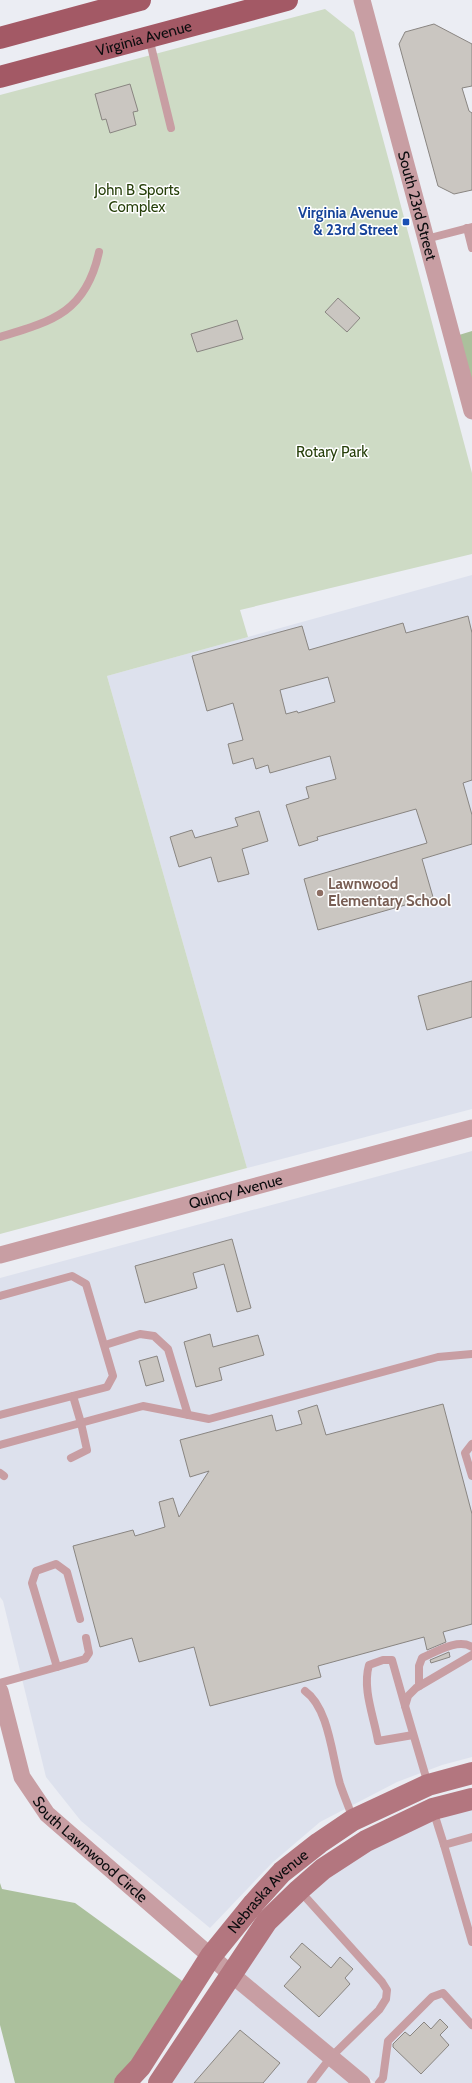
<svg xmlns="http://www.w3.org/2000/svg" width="472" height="2083" viewBox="0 0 472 2083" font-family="Cabin,sans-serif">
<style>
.built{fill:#dde1ed}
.green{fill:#cedbc5}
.forest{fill:#abc09c}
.building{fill:#cac6c1;stroke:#898581;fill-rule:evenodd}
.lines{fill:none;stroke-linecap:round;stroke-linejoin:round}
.lane{stroke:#c89ea3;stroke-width:8}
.street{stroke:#c89ea3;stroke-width:17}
.secondary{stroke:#b3767f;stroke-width:22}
.primary{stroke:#a35965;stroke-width:22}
.transit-dot{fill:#1a4fb4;stroke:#fff;stroke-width:1.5}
.education-dot{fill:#8d6e63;stroke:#fff;stroke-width:1.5}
.labels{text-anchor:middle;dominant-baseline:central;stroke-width:3;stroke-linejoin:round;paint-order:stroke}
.street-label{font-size:15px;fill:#0b0c0e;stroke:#fff}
.park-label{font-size:15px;fill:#27400b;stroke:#fff}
.transit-label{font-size:15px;font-weight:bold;fill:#164399;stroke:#fff;text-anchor:end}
.education-label{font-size:15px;font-weight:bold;fill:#785e54;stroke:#fff;text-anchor:start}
</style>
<rect width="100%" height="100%" fill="#ebedf3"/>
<g class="built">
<polygon points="472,575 472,1109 247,1168 107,676"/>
<polygon points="472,1151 472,1757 442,1765 397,1782 320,1822 272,1863 210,1928 81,1821 46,1777 3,1601 0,1597 0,1278"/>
<polygon points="472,1808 472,2083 375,2083 242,1973 273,1927 327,1876 370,1849 413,1828"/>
<polygon points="233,1986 350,2083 169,2083"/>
</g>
<polygon class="green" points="325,9 354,32 393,176 472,473 472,554 240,610 248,637 107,676 247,1168 0,1234 0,95"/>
<g class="forest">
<polygon points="472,331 472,382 459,335"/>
<polygon points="0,1883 2,1889 75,1903 185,1983 134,2062 114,2083 15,2083 0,2025"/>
</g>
<g class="building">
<polygon points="434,24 472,44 472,86 462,88 469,111 472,113 472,190 454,194 438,186 399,44 405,32"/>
<polygon points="130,84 138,111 133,112 136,125 110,133 106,119 102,120 95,94"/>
<polygon points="338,298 360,318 347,332 325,312"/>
<polygon points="237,320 243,339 197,352 191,334"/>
<path d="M468,616L472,633V780L463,783L472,815V844L422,859L433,897L318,930L304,879L427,843L416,809L317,837L318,840L299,846L286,805L309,798L306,787L336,779L330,756L270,773L268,765L256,769L253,758L233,764L228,744L243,740L233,703L207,711L192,656L302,626L309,650L403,623L406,633ZM328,677L335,702L298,713L297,711L286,714L280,690Z"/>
<polygon points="259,811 268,841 242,849 249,874 218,882 211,857 179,867 170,837 192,830 195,838 238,826 235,818"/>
<polygon points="472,981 472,1017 427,1030 418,996"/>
<polygon points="232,1239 251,1308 237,1312 224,1264 193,1273 197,1288 145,1303 135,1266"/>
<polygon points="210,1334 213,1347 258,1335 264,1355 219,1368 222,1380 196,1387 184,1342"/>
<polygon points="157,1356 164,1381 146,1386 139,1361"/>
<polygon points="443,1404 472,1514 472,1624 443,1632 446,1642 427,1650 424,1637 318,1666 321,1677 210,1706 194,1647 139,1662 132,1638 100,1647 73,1546 133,1530 135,1536 165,1527 159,1502 173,1498 179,1517 209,1471 190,1477 180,1440 272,1415 276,1431 302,1424 298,1411 317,1405 326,1435"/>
<polygon points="449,1652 450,1657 431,1663 430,1660"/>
<polygon points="302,1943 331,1968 340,1957 353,1969 345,1978 350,1984 319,2017 284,1986 301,1967 290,1957"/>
<polygon points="440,2019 448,2027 440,2035 449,2045 421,2074 393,2047 393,2044 405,2032 410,2036 424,2022 431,2029"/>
<polygon points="240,2030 280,2063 263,2083 194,2083"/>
</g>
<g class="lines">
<g class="lane">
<polyline points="149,38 171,128"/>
<polyline points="467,228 472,248"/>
<polyline points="426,239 472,227"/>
<path d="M0,337C53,321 86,312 99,252"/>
<polyline points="0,1296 72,1276 86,1284 113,1376 107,1387 0,1415"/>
<polyline points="105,1345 140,1334 154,1336 168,1349 188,1415"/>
<polyline points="472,1444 465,1453 472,1476"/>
<polyline points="0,1445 143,1406 209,1419 438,1357 472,1354"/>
<polyline points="71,1458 87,1450 81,1423 73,1396"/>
<polyline points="0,1473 4,1476"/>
<polyline points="57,1667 85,1659 89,1653 86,1638"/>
<polyline points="0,1683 57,1667 32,1583 36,1571 56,1564 67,1572 80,1619"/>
<path d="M419,1686V1666L422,1658C436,1652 458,1638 472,1647"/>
<path d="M305,1691C329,1708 332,1757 340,1784C344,1796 349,1807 353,1819"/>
<path d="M405,1706L392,1660H383L369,1665C362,1689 374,1717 378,1741L413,1735"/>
<polyline points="428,1784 405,1706 408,1696 416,1688 472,1655"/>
<polyline points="433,1810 444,1845 472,1837"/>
<polyline points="444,1845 472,1942"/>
<polyline points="300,1891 382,1982 387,1990 386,1999 379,2010 331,2057 311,2083"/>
<polyline points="379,2083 383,2078 388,2041 432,1997 443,1993 472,2025"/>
</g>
<g class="street">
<path id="s1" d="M362,0L472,411"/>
<path id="s2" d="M0,1255L472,1128"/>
<path id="s3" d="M0,1691L22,1777L47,1814L231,1974L362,2083"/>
</g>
<g class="secondary">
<path id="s4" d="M125,2083L140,2067L211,1956L254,1903L282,1872L319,1843L353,1820L428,1785L472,1773"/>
<polyline points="159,2083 267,1921 299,1890 323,1869 366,1841 433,1809 472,1799"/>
</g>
<g class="primary">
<polyline points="0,38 140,0"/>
<path id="s5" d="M0,77L287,0"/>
</g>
</g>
<rect class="transit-dot" x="402" y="218" width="8" height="8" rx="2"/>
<circle class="education-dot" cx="320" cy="893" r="4"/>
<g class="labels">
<g class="street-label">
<text stroke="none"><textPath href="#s5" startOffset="149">Virginia Avenue</textPath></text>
<text stroke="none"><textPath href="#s1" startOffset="213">South 23rd Street</textPath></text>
<text stroke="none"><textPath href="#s2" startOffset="244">Quincy Avenue</textPath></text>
<text stroke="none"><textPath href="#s3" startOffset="189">South Lawnwood Circle</textPath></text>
<text stroke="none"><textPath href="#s4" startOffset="240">Nebraska Avenue</textPath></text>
</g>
<g class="park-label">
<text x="137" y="190">John B Sports<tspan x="137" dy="17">Complex</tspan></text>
<text x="332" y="452">Rotary Park</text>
</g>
<g class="transit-label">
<text x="398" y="213">Virginia Avenue<tspan x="398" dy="17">&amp; 23rd Street</tspan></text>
</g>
<g class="education-label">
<text x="328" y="884">Lawnwood<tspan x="328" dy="17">Elementary School</tspan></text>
</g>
</g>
</svg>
